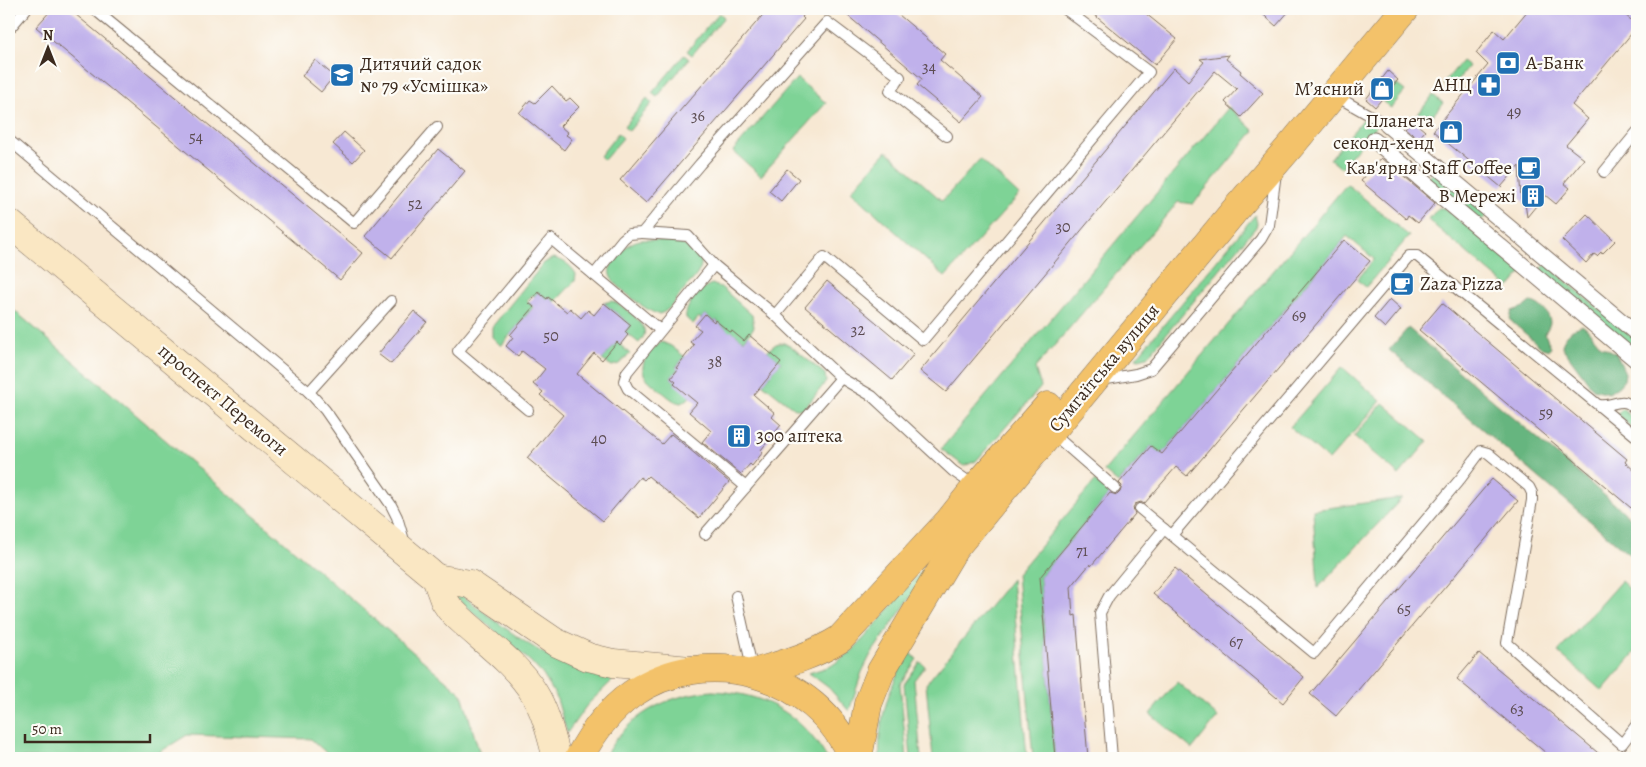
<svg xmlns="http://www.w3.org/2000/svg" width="1646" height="767" viewBox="0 0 1646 767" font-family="Alegreya,serif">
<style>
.green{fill:#7ed396;stroke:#5c7e5a}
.forest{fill:#66b57f;stroke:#50704e}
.building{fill:#c0b1eb}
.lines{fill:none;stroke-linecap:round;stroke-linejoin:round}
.service-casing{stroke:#7d6c5d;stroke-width:12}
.pedestrian-casing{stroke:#7d6c5d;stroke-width:17}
.secondary-casing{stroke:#7d6c5d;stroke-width:29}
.primary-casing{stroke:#7d6c5d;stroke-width:29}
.service{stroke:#fff;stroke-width:10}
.pedestrian{stroke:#fff;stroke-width:15}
.secondary{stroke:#fae7c3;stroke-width:28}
.primary{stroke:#f3c26a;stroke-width:28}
.labels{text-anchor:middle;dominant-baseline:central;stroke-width:4.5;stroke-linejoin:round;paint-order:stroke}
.number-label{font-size:16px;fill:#5c4c51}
.poi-label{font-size:19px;fill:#3b2a1e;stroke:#fdfcf7;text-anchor:end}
.street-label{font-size:19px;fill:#3b2a1e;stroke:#fdfcf7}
</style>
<rect width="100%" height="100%" fill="#fdfcf7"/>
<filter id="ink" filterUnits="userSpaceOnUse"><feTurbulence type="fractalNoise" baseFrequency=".02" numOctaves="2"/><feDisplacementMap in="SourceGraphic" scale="10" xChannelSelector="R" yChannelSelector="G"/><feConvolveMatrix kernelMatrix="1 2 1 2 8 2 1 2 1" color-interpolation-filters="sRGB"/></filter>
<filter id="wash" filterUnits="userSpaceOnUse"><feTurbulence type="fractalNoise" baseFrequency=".0096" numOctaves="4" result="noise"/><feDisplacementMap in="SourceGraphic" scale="20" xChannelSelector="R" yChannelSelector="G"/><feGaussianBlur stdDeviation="1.12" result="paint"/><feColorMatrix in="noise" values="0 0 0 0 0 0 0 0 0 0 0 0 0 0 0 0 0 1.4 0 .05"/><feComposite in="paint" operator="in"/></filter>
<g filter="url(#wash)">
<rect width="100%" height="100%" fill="#f7e8d3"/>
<g class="green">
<polygon points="719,13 724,17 692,55 687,51"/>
<polygon points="684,55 689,59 657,97 652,93"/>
<polygon points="1462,61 1469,66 1450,90 1443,84"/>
<polygon points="797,78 826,103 761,176 733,151"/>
<polygon points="1396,84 1405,91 1391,108 1382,101"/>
<polygon points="1433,95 1443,103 1433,115 1418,114"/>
<polygon points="647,98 652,103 629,131 624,127"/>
<polygon points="1229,107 1254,131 1193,204 1178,202 1035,368 1041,387 976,461 964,466 941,449"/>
<polygon points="1366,116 1377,125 1341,168 1330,159"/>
<polygon points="618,133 623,138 604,160 600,156"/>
<polygon points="887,151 942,201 980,159 1019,195 945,277 851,191"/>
<polygon points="1435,171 1487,215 1480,222 1428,178"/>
<polygon points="1347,184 1409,236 1366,287 1357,280 1374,259 1347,236 1162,454 1151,446 1118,483 1104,471"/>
<polygon points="1438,208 1445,208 1522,272 1509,288 1428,220"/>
<polygon points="1255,215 1257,223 1256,227 1147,357 1139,359 1136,358"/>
<path d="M640,240C655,239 710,242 700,269C697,276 691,282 686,287C679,295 670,312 659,314C651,315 612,284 610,275C608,267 614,261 619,255C625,247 631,242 640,240Z"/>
<path d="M553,258C563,260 571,265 576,274L575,281L555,302L549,297L547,299L538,292L535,296L532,295L527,301L533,307L501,346L492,337V327L544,263Z"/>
<polygon points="1546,264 1637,341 1637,354 1539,272"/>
<path d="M712,284L722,288L752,315L754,327L744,341L732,331L724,340L720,337L726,329L716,320L714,322L705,314L701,319L699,317L693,324L686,318C684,306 701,287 712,284Z"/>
<path d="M611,301C619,302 642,321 644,329C646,335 642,339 639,343L625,332L631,325L604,303Z"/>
<polygon points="9,306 462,694 481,758 332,758 311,739 187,735 150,758 9,758"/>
<polygon points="617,342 630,354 619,364 612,366 602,360"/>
<path d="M662,342L671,346L685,357L676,367L678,369L671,378L676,382L674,384L699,386L688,399L681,403C673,402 668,396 661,391C656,386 647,381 644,374C639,361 652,348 662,342Z"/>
<polygon points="780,343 784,343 793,348 825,374 826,382 804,409 795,409 763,384 781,362 767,351 776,344"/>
<polygon points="1342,367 1381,401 1329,460 1290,427"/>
<polygon points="1383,403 1428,441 1399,475 1354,436"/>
<polygon points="1622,409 1637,422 1637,432 1617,415"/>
<polygon points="1095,481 1110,493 1040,577 1055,758 1033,758 1017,574"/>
<polygon points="1402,498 1318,588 1313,510"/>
<polygon points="930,561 934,564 871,654 862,672 849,711 829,688 809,673 831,666 851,652 865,637"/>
<polygon points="1012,579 1027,758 933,758 926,684"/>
<polygon points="1621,581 1637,596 1637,650 1602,691 1558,652"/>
<path d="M456,591C505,627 552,670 614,679L587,705L567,733L556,696L543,675L530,661L453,595Z"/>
<path d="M909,652L917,659L900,684L907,758H880C877,720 890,685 909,652Z"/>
<polygon points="920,662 925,666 914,680 921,758 911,758 904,684"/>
<polygon points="1177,682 1218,717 1192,749 1150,714"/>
<path d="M712,691C764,693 800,713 827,758H604C626,716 666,695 712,691Z"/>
</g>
<g class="forest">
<path d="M1530,302C1538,302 1550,313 1550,322C1550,326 1546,330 1545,334L1551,348L1549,350L1542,348L1512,322L1510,318L1512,311L1524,307Z"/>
<path d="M1582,325L1587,329L1601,346L1616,353L1625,373L1624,380L1619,386L1609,393L1593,389L1562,347C1562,337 1573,328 1582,325Z"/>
<polygon points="1408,328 1637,523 1637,561 1389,350"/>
</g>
<g id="blocks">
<g class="building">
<polygon points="52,9 69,9 363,253 340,280 36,27"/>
<polygon points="768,9 809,9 802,17 804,19 646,203 620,180"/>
<polygon points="840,9 892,9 945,54 940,60 983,97 961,122 917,85 922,79"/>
<polygon points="1087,9 1140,9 1177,39 1155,65"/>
<polygon points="1257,9 1291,9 1276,26"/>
<polygon points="1529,9 1618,9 1637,25 1637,27 1572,105 1588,119 1566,145 1584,159 1564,183 1570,188 1556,204 1545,195 1527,217 1525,203 1521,199 1519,166 1501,187 1433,131 1488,65 1476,53 1494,30 1504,39"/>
<polygon points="1229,55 1226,59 1241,71 1240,73 1263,93 1241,117 1225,102 1237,89 1215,71 946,392 920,371 1174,68 1188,81 1204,62 1200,59"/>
<polygon points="315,60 334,76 321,92 302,76"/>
<polygon points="1388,71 1398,80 1375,107 1366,99"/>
<polygon points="552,86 566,101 570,98 579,107 560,126 568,133 566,135 572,139 564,150 519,113 530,100 535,103"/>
<polygon points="1412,120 1425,131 1418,139 1405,128"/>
<polygon points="344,132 364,150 353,162 333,144"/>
<polygon points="438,149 465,171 392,258 365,236"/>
<polygon points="1381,158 1435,203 1418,223 1408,215 1406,219 1361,181"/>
<polygon points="787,169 799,179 781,201 769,191"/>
<polygon points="1587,214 1615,241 1602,254 1601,252 1597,256 1594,254 1586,263 1562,240"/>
<polygon points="1344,240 1370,261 1187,476 1176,467 1144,504 1141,502 1135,504 1133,508 1135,514 1091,566 1090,564 1071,587 1073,616 1076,615 1088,758 1055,758 1040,577 1110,493 1117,495 1120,492 1122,486 1119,483 1151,446 1162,454"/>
<polygon points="827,281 914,354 892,380 805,307"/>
<polygon points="538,292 547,299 548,297 567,312 570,308 581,318 588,310 594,315 604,303 631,325 625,332 628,335 620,345 617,342 602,360 594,353 577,374 662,444 671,434 729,482 699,518 648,476 644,480 640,477 603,521 527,458 563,415 540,395 543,392 533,384 545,369 522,351 518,356 506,346 513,337 510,335 534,307 529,303"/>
<polygon points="1390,299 1401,309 1385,328 1374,318"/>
<polygon points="1442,303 1627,459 1625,462 1637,473 1637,513 1419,330"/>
<polygon points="414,311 427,322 391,364 378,354"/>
<polygon points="705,314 714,322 715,320 730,332 732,331 744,341 749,335 781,362 754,395 775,413 772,417 781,425 761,450 763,452 752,466 750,464 741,474 702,442 711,431 689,412 697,403 674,384 676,382 671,378 678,369 676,368 694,345 690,342 701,330 695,326"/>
<polygon points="1492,479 1518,501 1336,716 1310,694"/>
<polygon points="1175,568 1304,677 1283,703 1153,594"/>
<polygon points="1479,653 1552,714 1604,758 1552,758 1457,679"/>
</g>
</g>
</g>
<g filter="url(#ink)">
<use href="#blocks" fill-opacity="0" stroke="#7d6c5d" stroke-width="1"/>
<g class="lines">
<defs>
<g id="service">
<polyline points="94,9 354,223 437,127"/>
<polyline points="9,29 26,9"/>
<polyline points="1334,95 1387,125"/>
<polyline points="9,140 309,392 325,410 391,505 397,517 405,544"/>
<polyline points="1604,172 1637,132"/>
<polyline points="642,233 688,236 714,265 775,315 841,378 872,396 953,471 975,486"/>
<polyline points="714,265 627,372 624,381 628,389 746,487"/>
<polyline points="594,275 623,239 629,234 642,233 700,164 827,22 900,77 890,91 947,136"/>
<polyline points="775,315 824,257 923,340 1149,72 1065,9"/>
<polyline points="1101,380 1136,374 1151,369 1261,239 1269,225 1276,173"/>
<polyline points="309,392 391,301"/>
<path d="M1599,405C1609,407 1620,399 1627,403C1631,404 1634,409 1637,411"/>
<polyline points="528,410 458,351 551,239 660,330"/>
<polyline points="1052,433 1115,488"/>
<polyline points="1140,509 1314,653 1461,478 1481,451 1488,453 1529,487 1532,493 1532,500 1507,643 1622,744 1637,724"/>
<polyline points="705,534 841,378"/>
<polyline points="1172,535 1409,256 1417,256 1637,437"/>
<polyline points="736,596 753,672"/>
<polyline points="1112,758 1100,613 1109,596 1164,529"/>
</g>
<g id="pedestrian">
<polyline points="1387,125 1637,334"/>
<polyline points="1374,140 1637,361"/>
</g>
<g id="secondary">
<path d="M9,223L436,578L444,600L450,609C477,637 513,659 534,693C546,712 551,736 557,758"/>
<polyline points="436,578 470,584 555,642 588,657 613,663 690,670"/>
</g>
<g id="primary">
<path d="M753,673C783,664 813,656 840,639L949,521L976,487L1048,406"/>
<path d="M579,758C592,733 608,711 632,694C706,642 817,673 852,758"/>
<polyline points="858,758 868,704 881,671 954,549 1235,210 1294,142 1405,9"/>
</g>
</defs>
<use href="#service" class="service-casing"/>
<use href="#pedestrian" class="pedestrian-casing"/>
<use href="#secondary" class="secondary-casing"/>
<use href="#primary" class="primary-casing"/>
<use href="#service" class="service"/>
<use href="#pedestrian" class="pedestrian"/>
<use href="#secondary" class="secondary"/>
<use href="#primary" class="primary"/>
</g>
</g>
<defs>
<symbol id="bank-square" viewBox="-11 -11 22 22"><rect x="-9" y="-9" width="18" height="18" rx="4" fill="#1f6fb2" stroke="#fdfcf7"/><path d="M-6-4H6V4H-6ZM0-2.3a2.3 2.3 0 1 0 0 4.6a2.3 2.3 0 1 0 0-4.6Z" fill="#fff"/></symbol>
<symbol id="school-square" viewBox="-11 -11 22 22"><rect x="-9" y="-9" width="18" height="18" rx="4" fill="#1f6fb2" stroke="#fdfcf7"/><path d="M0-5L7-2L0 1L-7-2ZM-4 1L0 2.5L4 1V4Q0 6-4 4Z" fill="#fff"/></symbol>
<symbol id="pharmacy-square" viewBox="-11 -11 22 22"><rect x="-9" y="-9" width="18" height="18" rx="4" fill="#1f6fb2" stroke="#fdfcf7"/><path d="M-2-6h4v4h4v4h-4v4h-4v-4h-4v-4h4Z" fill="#fff"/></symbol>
<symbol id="shop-square" viewBox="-11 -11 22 22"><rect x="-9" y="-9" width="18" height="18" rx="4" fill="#1f6fb2" stroke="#fdfcf7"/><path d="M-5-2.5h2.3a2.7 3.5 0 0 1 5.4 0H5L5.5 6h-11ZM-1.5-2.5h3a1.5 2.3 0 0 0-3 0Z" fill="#fff"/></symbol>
<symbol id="cafe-square" viewBox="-11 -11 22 22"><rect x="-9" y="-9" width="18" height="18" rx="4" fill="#1f6fb2" stroke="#fdfcf7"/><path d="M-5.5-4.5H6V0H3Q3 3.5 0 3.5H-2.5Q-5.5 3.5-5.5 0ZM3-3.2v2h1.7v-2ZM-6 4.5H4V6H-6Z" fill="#fff"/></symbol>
<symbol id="building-square" viewBox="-11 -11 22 22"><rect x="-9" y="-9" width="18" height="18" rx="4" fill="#1f6fb2" stroke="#fdfcf7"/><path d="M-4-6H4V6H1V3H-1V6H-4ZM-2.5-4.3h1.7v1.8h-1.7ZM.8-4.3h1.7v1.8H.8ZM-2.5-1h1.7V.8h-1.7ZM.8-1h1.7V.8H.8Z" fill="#fff"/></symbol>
</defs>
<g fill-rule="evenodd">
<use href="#bank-square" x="1494" y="49" width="28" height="28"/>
<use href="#school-square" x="328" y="61" width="28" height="28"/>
<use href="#pharmacy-square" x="1475" y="71" width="28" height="28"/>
<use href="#shop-square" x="1368" y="75" width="28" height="28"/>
<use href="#shop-square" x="1437" y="118" width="28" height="28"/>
<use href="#cafe-square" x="1515" y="154" width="28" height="28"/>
<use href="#building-square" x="1519" y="182" width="28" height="28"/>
<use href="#cafe-square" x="1388" y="270" width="28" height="28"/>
<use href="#building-square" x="725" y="422" width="28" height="28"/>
</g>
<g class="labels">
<g class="number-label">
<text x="929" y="67">34</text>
<text x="1514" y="112">49</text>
<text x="698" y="116">36</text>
<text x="196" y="137">54</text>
<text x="415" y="204">52</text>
<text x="1063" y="227">30</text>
<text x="1299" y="316">69</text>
<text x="858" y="330">32</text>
<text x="551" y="336">50</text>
<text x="715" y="362">38</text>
<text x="1546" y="413">59</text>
<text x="599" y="439">40</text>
<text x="1082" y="551">71</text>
<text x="1404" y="609">65</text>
<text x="1236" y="642">67</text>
<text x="1517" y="709">63</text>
</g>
<g class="poi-label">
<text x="1526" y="63" text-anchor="start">А-Банк</text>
<text x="360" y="64" text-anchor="start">Дитячий садок<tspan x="360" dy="22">№ 79 «Усмішка»</tspan></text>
<text x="1472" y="85">АНЦ</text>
<text x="1364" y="89">М’ясний</text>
<text x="1434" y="121">Планета<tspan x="1434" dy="22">секонд-хенд</tspan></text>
<text x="1512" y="168">Кав'ярня Staff Coffee</text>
<text x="1516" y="196">В Мережі</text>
<text x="1420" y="284" text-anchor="start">Zaza Pizza</text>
<text x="756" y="436" text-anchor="start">300 аптека</text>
</g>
<g class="street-label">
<text transform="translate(1104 368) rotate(-50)">Сумгаїтська вулиця</text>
<text transform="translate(223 400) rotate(40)">проспект Перемоги</text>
</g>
</g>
<rect width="1646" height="767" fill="none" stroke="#fdfcf7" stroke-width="30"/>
<g transform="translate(48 48)" stroke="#fdfcf7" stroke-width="4" paint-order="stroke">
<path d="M0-4L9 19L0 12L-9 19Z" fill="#3b2a1e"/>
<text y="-8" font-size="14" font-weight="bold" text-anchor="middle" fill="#3b2a1e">N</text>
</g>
<path d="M25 734v8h125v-8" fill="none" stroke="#3b2a1e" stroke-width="2.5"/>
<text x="32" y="734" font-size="15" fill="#3b2a1e" stroke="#fdfcf7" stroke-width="4" paint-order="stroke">50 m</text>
</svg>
